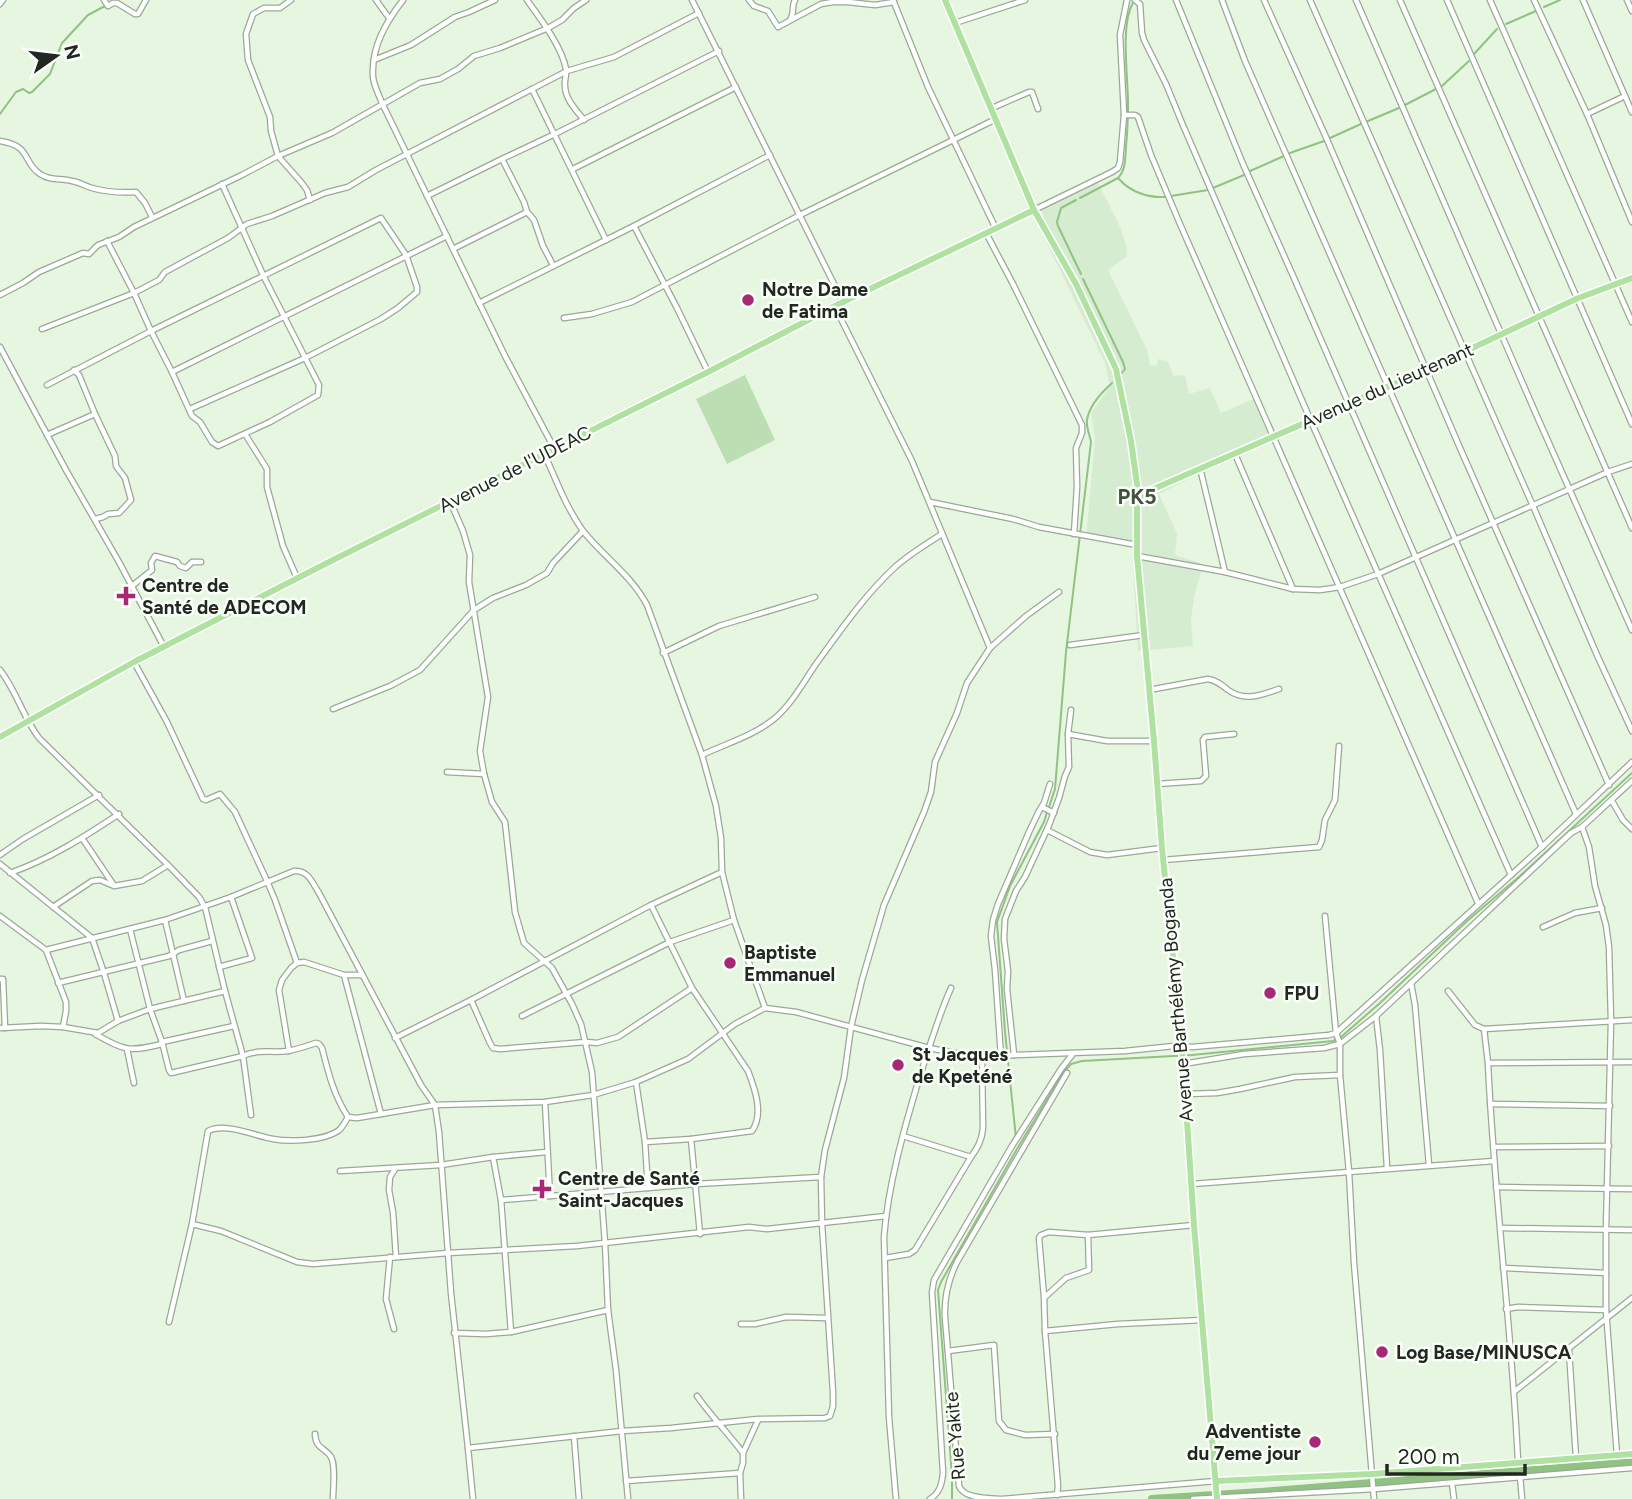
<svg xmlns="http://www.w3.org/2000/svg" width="1632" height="1499" viewBox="0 0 1632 1499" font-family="Figtree,sans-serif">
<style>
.built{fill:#d6ecd1}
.green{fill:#bbdfb2}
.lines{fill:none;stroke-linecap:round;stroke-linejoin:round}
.stream{stroke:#90c282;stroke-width:2}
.river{stroke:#90c282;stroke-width:8}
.minor-casing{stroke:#9aa996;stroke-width:7}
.major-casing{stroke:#fff;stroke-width:9}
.minor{stroke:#fff;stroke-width:4.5}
.major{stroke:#afe2a1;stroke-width:6}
.poi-dot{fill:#a92875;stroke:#fbfffa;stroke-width:2.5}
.labels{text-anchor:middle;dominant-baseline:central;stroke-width:5;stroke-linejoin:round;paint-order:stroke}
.poi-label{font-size:19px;font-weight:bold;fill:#222820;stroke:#fbfffa;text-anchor:start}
.street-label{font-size:19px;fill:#222820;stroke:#fbfffa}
.neighbourhood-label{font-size:21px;font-weight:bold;fill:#445141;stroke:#fbfffa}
</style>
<rect width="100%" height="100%" fill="#e6f6e1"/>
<polygon class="built" points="1096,179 1121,229 1127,249 1126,257 1108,270 1147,350 1150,365 1157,366 1158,359 1168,362 1174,376 1185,375 1189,394 1210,388 1221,413 1258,397 1277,440 1193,477 1159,494 1177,534 1175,555 1203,564 1194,598 1191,620 1193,646 1138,651 1132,547 1086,538 1095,438 1091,413 1110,386 1105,363 1043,235 1042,208"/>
<polygon class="green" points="745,375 775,440 727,464 696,399"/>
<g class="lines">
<g class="stream">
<polyline points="1544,7 1560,0"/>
<polyline points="1506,24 1536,11"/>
<polyline points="1474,54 1497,29"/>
<polyline points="1442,86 1469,61"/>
<polyline points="1405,105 1436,89"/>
<polyline points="0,114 16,92 23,89 29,93 32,92 50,74 62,43 88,15 107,5"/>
<polyline points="1368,121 1399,108"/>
<polyline points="1330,138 1361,124"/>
<polyline points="1290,153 1324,141"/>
<polyline points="1250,171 1284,156"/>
<path d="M1119,179C1130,192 1149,198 1165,197"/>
<polyline points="1213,188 1244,175"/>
<polyline points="1171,196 1208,190"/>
<path d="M1080,198L1118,178C1126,170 1125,158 1126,147C1127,135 1128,122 1128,109C1129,81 1119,24 1134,1"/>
<polyline points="1076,200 1061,208 1057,222 1058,226 1081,274"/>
<polyline points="1083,279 1123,362 1125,369 1121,374"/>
<path d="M1049,807L1055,789L1066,652L1091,442C1090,436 1086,427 1087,420C1089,406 1102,392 1112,383"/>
<polyline points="1016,1138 1005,1032 997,922 1010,886 1044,822 1047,812"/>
<polyline points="952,1499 952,1476 939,1303 938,1290 941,1282 1017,1149 1063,1073 1071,1064 1082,1061 1192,1055 1333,1041 1341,1037 1380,1003 1467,921 1520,876 1632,773"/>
</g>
<polyline class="river" points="1152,1499 1261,1492 1632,1462"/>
<defs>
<g id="minor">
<polyline points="104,0 108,6 113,3 117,3 135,14 138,14 146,0"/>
<polyline points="291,0 280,8 264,8 253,14 246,34 248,60 270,117 271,131 278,156 301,182 307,190 310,200"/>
<polyline points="376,0 389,18"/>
<path d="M403,0C386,22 371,47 373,77C374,86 379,95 382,103L505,356L554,448"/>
<path d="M527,0C540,18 562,47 566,69C567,75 564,80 565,86C565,99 576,110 584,120"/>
<polyline points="692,0 843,302"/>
<polyline points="749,0 754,6 768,11 778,27 821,4 833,2 848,2 875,5 894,2"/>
<polyline points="893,0 928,87 996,229"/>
<polyline points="1135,0 1140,4 1142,33 1144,40 1166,84 1182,123 1310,419 1511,875"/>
<polyline points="1176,0 1243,164 1294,278 1542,847"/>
<polyline points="1222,0 1245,61 1576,814"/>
<polyline points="1264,0 1325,135 1460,448 1609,785"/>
<polyline points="1310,0 1533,506 1597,655 1632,731"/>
<polyline points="1356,0 1536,414 1632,630"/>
<polyline points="1400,0 1632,528"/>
<polyline points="1447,0 1632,424"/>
<polyline points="1490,0 1632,322"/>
<polyline points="1534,0 1587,114 1632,222"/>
<polyline points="1583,0 1632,112"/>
<polyline points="1627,0 1632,11"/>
<polyline points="0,4 3,0"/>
<path d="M790,20C795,13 791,7 795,0"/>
<polyline points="955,23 1025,0"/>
<polyline points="374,60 411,45 455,17 469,12 495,0"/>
<polyline points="532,89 606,240"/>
<polyline points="992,108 1029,92 1032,92 1038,109"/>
<polyline points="1587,114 1625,96"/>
<polyline points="1124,115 1135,115 1138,117 1151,155 1180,224 1478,903"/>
<path d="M0,141C32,146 22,162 40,174C50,181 60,178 72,181C79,182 85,186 92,188C106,192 121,193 136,192L145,203L152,217"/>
<polyline points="502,159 524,202 527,212 534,220 543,246 553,265"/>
<polyline points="573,169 736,87"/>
<polyline points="427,196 502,159 555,134 719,51"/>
<polyline points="1034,210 1112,172 1118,168 1120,162 1124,115 1120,35 1127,0"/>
<polyline points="634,226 677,308 708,372"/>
<polyline points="986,233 1013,284 1082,425 1082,433 1076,448 1077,487 1074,534"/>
<polyline points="107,241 134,293 151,331 172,372 192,416 200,422 212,442 218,446 270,422 318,395 319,385 264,277 222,184"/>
<polyline points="453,249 527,212"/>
<polyline points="0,295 23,283 39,272 83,253 89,254 98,245 119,237 134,227 242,175 278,156 332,133 420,83 440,79 458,69 474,56 500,48 548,28 562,20 574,8 586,0"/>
<polyline points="479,303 634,226 770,155"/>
<polyline points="835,307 912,461 990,648"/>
<polyline points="564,318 592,314 632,302 800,215 996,119"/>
<polyline points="42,329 134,293 159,280 165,272 228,238 247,224 272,216 325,193 348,187 376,170 567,71 614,57 699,13"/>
<polyline points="0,347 66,470 119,562 164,647"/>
<polyline points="74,370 79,375 95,414 115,456 116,466 125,478 131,500 119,513 108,514 103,517 95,519"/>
<polyline points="172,372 447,236"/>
<polyline points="47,385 151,331 381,218 406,255 417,287 417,292 398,308 381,319 305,358 190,409"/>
<polyline points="245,434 267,469 267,487 283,546 297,578"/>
<polyline points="47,435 95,414"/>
<path d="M544,453C556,480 566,507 583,531C604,557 631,575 647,605L702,755L716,806L721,838L722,872L734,920L765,1008"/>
<polyline points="1235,454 1293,589"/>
<polyline points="1200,468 1225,572"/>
<polyline points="450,501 463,531 470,555 469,582 488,697 480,751 484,774 492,802 505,822 515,912 524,943 552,968 572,1004 581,1024 592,1072 605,1243 608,1310 616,1370 628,1499"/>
<polyline points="930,502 1013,519 1039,527 1137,545"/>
<polyline points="1137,556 1225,572 1293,589 1320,590 1340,587 1378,574 1608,472 1632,464"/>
<polyline points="132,586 152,570 151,563 155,556 177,562 180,566 186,568 192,562 201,562"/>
<polyline points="1070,645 1144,635"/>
<polyline points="663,653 719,626 815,597"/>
<polyline points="134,662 167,722 203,799 206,800 220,794 235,812 267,881 275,900 297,963"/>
<path d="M0,670C17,692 23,717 39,738L168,865L199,897L205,907L225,991L243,1056L251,1115"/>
<path d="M1149,690L1208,679C1216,680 1222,685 1228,690C1245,702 1261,695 1279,689"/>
<polyline points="333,709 390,686 420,670 474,610 493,598 526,585 547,573 553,563 583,531"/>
<polyline points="1068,734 1107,741 1154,741"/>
<path d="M702,755C725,744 753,736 774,719C791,705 803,683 816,664C840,631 864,596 894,568C908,555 925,545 942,534"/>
<polyline points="447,772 484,774"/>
<polyline points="1157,784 1201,781 1206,776 1203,740 1205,737 1234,734"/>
<polyline points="1612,801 1623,820 1632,829"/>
<polyline points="1042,807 1054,813"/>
<polyline points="1582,827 1589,847 1595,886 1606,925 1609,947 1611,1021 1606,1229 1606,1310 1617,1455"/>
<polyline points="1047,830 1090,852 1107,855 1162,848"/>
<polyline points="82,838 113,884"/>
<polyline points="0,855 23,839 99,795"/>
<polyline points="1163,860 1319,847 1322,840 1325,820 1335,800 1339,746"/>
<polyline points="0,864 92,938 104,973 118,1021"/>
<path d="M10,873C50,859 84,837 119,814"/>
<polyline points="53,907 92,881 100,880 114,886 142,881 168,865"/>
<polyline points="0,916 46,950 66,1002 66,1011 63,1027"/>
<polyline points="1325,916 1336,1033 1340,1044 1340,1075 1349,1172 1354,1263 1374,1499"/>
<polyline points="165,920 173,954 179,950 212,941"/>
<polyline points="1543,927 1575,913 1602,908"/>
<path d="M130,929L150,1009L162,1042L169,1070L171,1073L243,1056C256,1049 273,1053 288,1051C298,1049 307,1046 316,1043L319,1044L322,1048C328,1072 334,1096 348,1117L357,1118L435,1105L545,1102L593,1095L636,1082L688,1059L735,1024L765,1008L796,1012L929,1048L982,1058L1014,1055L1125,1051L1174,1046L1192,1047L1329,1035L1336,1033L1542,847L1632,762"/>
<path d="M46,950L165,920L231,897L294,871C308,870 312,882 319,893L421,1085L435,1105L439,1132L451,1293L468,1448L473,1499"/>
<polyline points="219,967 252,958 231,897"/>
<polyline points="344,975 381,1114"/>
<polyline points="0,979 3,979 5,1028"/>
<polyline points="58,983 169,956 173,954 184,1001"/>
<polyline points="1411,983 1415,1005 1429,1165"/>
<polyline points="1448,991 1475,1025 1484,1029 1632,1020"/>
<polyline points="471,1000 490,1043 493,1048 500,1049 586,1042 597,1043 618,1037 692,988"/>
<polyline points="522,1016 670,942 734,920"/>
<polyline points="1376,1016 1380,1050 1387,1168"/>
<polyline points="0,1028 41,1026 63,1027 98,1033 118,1021 150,1009 225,991"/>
<path d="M1484,1029L1488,1063C1494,1196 1512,1329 1518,1462"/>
<path d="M95,1034C126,1051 128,1052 162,1044"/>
<polyline points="395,1038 471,1000 651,905 722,872"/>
<polyline points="162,1042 234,1026"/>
<polyline points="127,1049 134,1083"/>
<polyline points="289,1051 279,990 282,980 291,968 297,963 304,962 344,975 362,975"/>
<polyline points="1014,1055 1007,989 1008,971 1004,939 1005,919 1016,891 1025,877 1049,825 1059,798 1065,776 1069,767 1068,734 1071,710"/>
<polyline points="1001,1057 995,970 991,936 993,920 998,904 1029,832 1039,811 1044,803 1050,784"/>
<polyline points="1488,1063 1632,1062"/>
<polyline points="1183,1064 1244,1054 1324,1048 1340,1044 1376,1016 1571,833 1582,827 1632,781"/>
<path d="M1067,1073L957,1262C948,1280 944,1296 945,1317L959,1486C964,1499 988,1498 1002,1499L1216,1481"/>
<polyline points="636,1082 645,1142 648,1188"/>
<polyline points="1186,1094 1217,1093 1240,1089 1295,1077 1340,1075"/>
<polyline points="545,1102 550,1196"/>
<polyline points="1490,1104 1610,1106"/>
<polyline points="903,1136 971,1157"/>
<polyline points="691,1139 700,1234"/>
<path d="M645,1142L691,1139L752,1131C764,1114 755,1089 748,1071L692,988L651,905"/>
<polyline points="1494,1147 1609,1146"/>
<polyline points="493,1157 501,1200 511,1332"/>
<polyline points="395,1169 390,1177 389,1190 393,1212 396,1257"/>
<polyline points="340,1171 441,1165 493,1157 547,1152"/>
<polyline points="1192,1184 1494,1161"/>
<polyline points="1496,1187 1632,1189"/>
<polyline points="501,1200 696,1184 821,1177"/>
<polyline points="192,1224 221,1231 297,1262 313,1264 448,1253 577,1246 749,1227 767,1229 886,1216"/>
<polyline points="1501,1228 1632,1230"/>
<polyline points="390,1257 386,1299 394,1329"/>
<path d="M885,1258L909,1254L915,1250L971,1157C978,1147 982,1140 983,1128L982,1058"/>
<polyline points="1503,1268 1606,1273"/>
<polyline points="1045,1297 1066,1278 1089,1270 1088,1235"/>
<polyline points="1506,1309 1518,1307 1606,1310"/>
<path d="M169,1322L192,1224L208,1131C225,1122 255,1136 273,1139C290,1142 323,1141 338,1131C343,1127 345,1122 348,1117"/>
<polyline points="741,1324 755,1324 786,1317 827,1318"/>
<polyline points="1045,1331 1118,1324 1203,1320"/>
<polyline points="454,1333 486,1334 511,1332 608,1310"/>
<polyline points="1569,1350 1576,1458"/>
<polyline points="948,1351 994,1345 999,1421 1006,1430 1025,1435 1055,1434"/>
<polyline points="1515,1391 1632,1298"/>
<path d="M697,1396C711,1416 728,1433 743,1453"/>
<path d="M315,1434C316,1450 325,1447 331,1457C336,1465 333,1489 333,1499"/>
<polyline points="574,1436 579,1499"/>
<polyline points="468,1448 622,1431 671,1428 758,1419 825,1418 830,1416 833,1406 833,1392 822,1224 821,1177 825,1150 844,1078 851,1027 862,980 884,905 924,812 931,792 935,762 957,713 967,683 990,648 1026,616 1059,592"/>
<polyline points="1520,1476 1522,1499"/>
<polyline points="626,1481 740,1473"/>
<polyline points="1452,1483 1454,1499"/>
<polyline points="1057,1495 1058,1486 1045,1331 1044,1297 1039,1238 1041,1235 1049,1232 1088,1235 1194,1225"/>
<polyline points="741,1499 740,1473 743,1463 743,1453 758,1420"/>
<path d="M896,1499L889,1417L884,1237C888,1185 904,1129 919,1079C929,1048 938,1017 951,988"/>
<path d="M930,1499C940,1493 942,1483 943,1473L932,1292L934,1280L1012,1146L1061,1069L1072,1055"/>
<polyline points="1193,1499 1374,1489 1632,1468"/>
</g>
<g id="major">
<polyline points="945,0 1034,210 1076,284 1116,369 1131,441 1138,491"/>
<polyline points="1142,494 1426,370 1576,299 1632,278"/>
<polyline points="1137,501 1140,500 1142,497 1141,493 1138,491 1133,495 1134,499 1137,501 1137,556 1154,741 1162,848 1182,1046 1194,1225 1217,1499"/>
<polyline points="0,737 134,662 333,560 708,372 843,302 1034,210"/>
<polyline points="1216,1481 1372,1474 1632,1454"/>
</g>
</defs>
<use href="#minor" class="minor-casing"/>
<use href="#major" class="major-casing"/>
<use href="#minor" class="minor"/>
<use href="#major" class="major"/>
</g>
<g class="poi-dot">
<circle cx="748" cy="300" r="7"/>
<path d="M122.5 585.5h7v7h7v7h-7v7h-7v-7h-7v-7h7z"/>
<circle cx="730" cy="963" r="7"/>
<circle cx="1270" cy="993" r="7"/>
<circle cx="898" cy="1065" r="7"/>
<path d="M538.5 1178.5h7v7h7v7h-7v7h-7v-7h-7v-7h7z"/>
<circle cx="1382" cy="1352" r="7"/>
<circle cx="1315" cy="1442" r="7"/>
</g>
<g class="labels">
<g class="poi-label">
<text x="762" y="289">Notre Dame<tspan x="762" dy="22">de Fatima</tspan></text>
<text x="142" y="585">Centre de<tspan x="142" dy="22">Santé de ADECOM</tspan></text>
<text x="744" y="952">Baptiste<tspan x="744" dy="22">Emmanuel</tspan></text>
<text x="1284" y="993">FPU</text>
<text x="912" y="1054">St Jacques<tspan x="912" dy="22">de Kpeténé</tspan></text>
<text x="558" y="1178">Centre de Santé<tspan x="558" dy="22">Saint-Jacques</tspan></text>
<text x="1396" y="1352">Log Base/MINUSCA</text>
<text x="1301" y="1431" text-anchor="end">Adventiste<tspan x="1301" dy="22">du 7eme jour</tspan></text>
</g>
<g class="street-label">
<text transform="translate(1387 386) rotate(-24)">Avenue du Lieutenant</text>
<text transform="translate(515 469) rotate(-27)">Avenue de I'UDEAC</text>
<text transform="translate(1176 1000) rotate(-95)">Avenue Barthélémy Boganda</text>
<text transform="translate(955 1436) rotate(-95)">Rue Yakite</text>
</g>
<g class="neighbourhood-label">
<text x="1137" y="496">PK5</text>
</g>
</g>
<g transform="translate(56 56) rotate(76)" stroke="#fbfffa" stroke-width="5" paint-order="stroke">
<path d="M0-5L12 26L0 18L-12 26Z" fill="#222820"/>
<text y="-10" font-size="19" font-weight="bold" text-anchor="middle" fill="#222820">N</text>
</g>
<path d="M1387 1464v10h138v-10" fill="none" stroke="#222820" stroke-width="3.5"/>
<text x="1398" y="1464" font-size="21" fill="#222820" stroke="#fbfffa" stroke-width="5" paint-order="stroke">200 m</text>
</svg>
